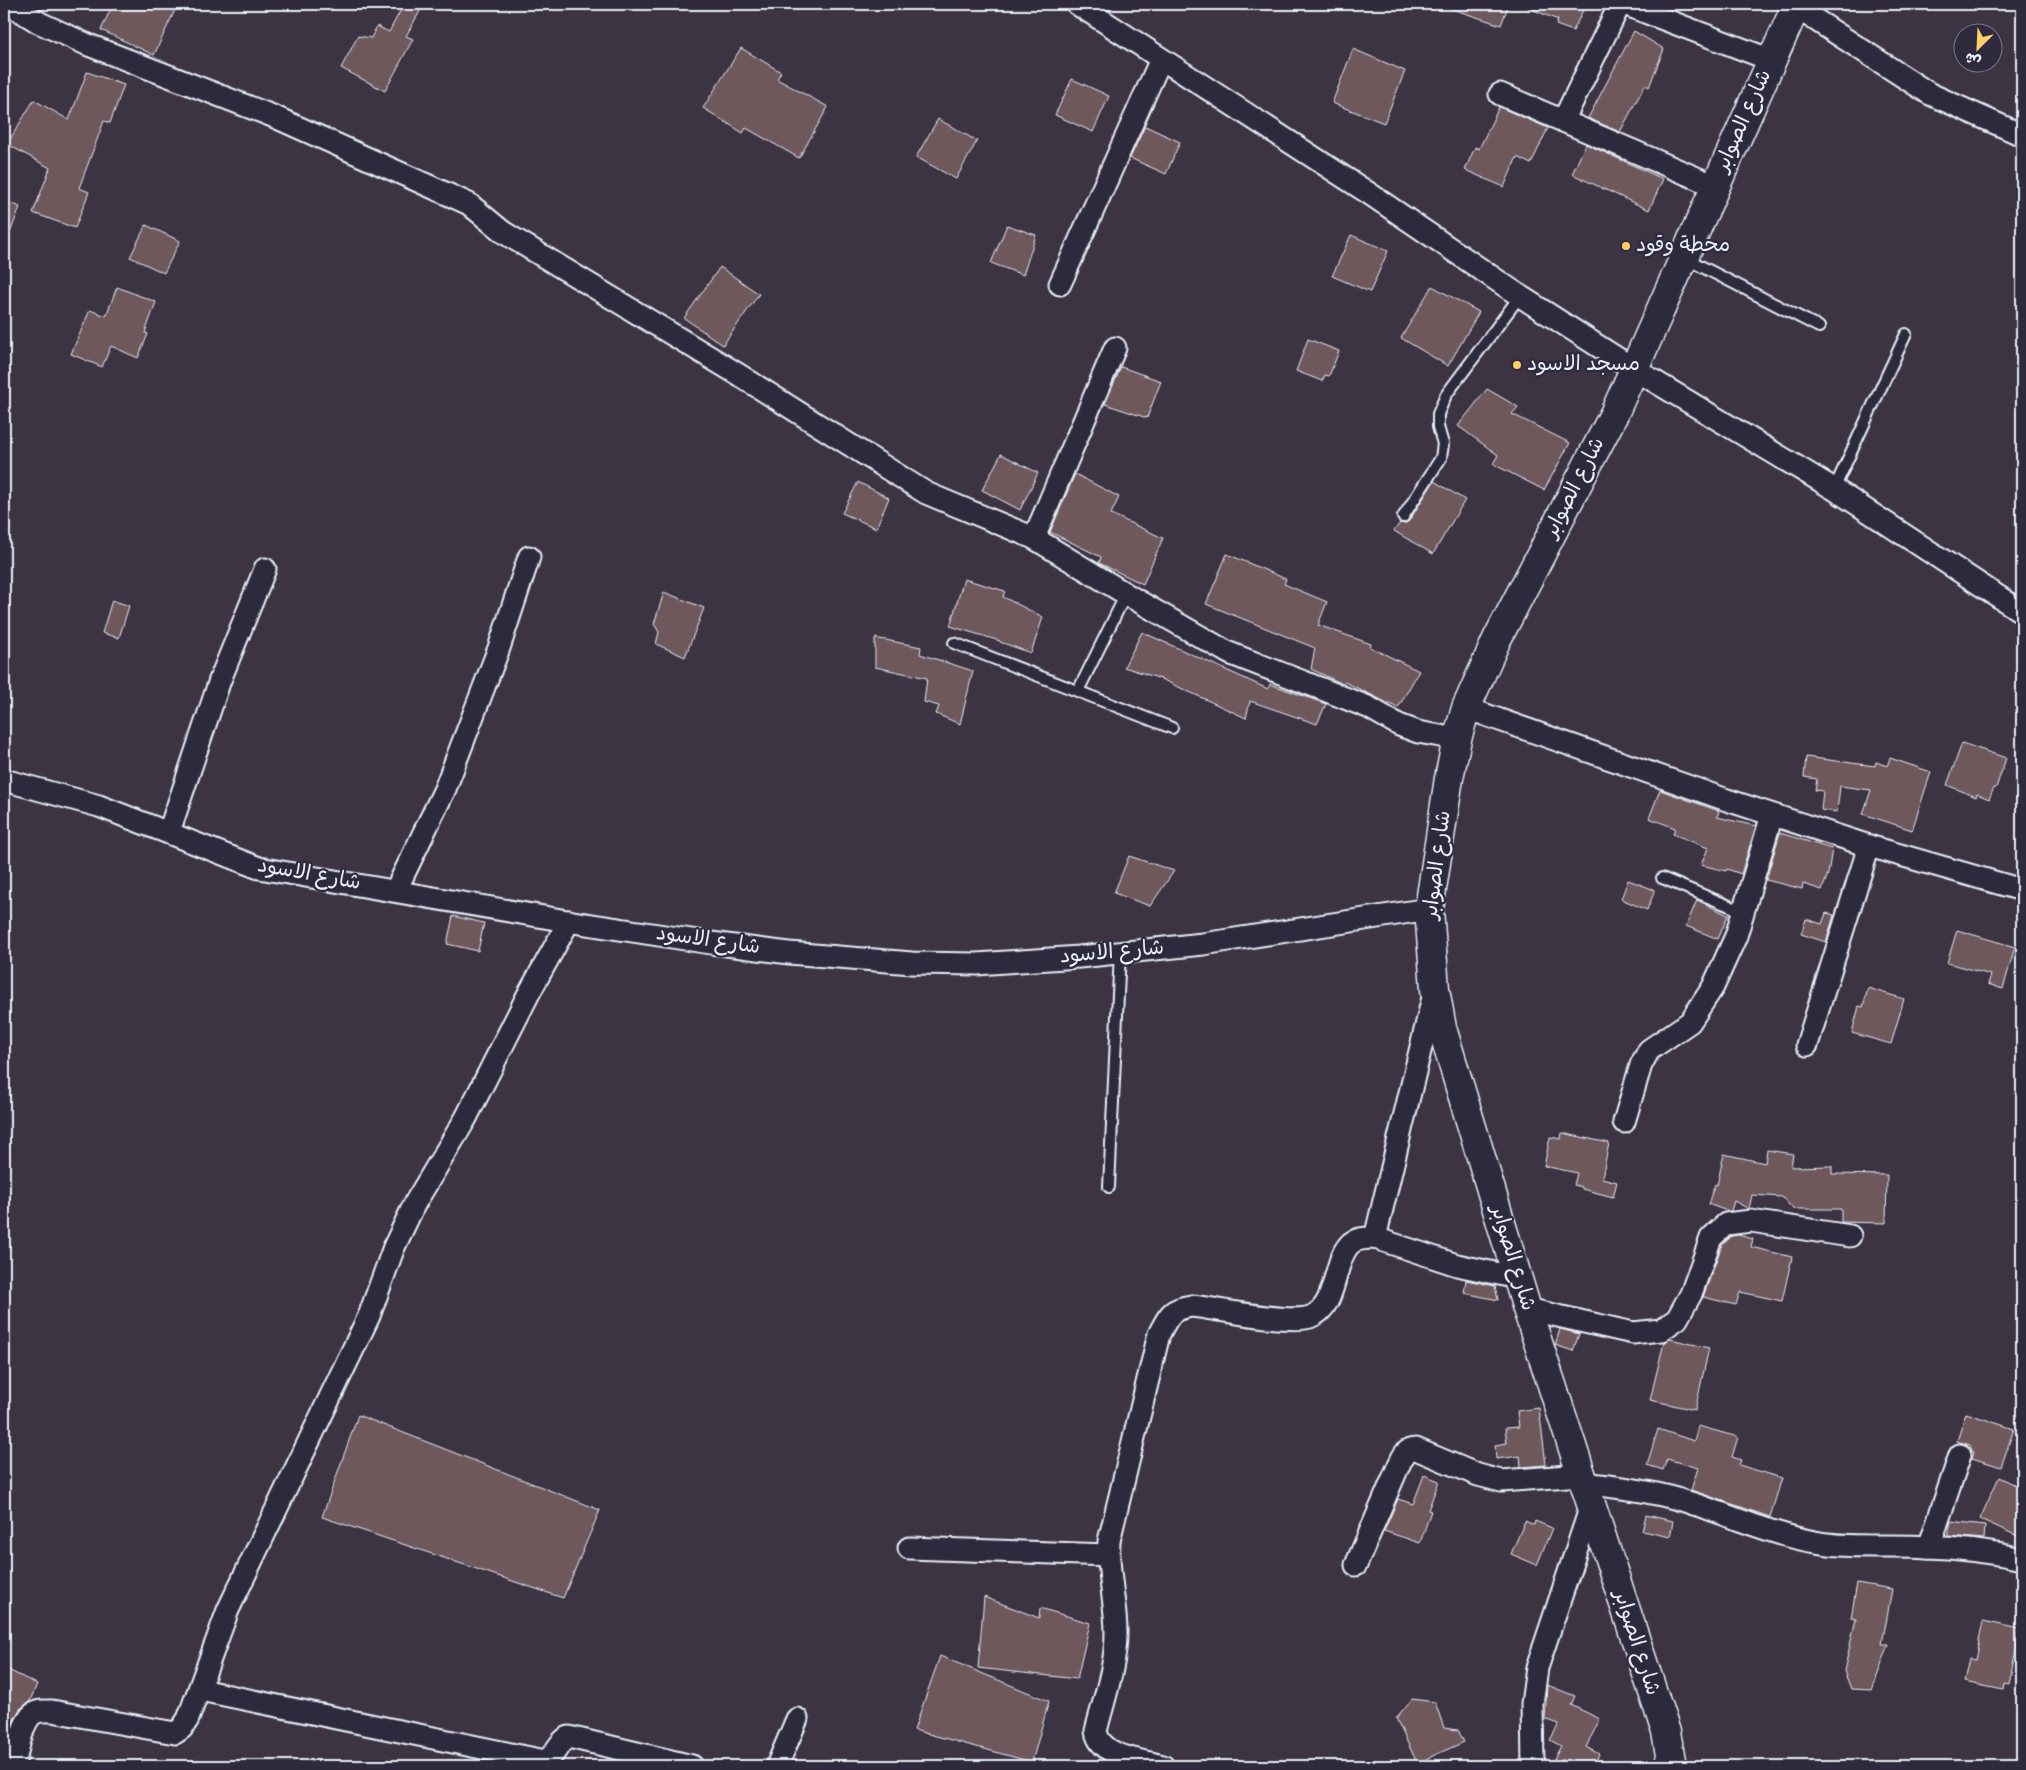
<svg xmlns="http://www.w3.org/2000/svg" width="2026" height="1770" viewBox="0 0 2026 1770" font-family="'Indie Flower','Playpen Sans Arabic',sans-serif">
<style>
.building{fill:#6e595b;stroke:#e8f1f8}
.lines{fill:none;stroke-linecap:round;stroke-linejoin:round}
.lane-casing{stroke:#e8f1f8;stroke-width:14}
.street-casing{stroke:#e8f1f8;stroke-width:25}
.secondary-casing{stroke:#e8f1f8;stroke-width:31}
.lane{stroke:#2f2a3d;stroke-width:10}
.street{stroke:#2f2a3d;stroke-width:21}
.secondary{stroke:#2f2a3d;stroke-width:28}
.poi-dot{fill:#ffd166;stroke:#2f2a3d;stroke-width:2}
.labels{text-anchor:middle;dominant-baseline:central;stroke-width:4.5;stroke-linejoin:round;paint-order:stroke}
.street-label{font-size:21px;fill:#e8f1f8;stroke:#2f2a3d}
.poi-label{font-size:21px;fill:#e8f1f8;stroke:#2f2a3d;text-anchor:start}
</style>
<rect width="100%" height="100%" fill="#3c3343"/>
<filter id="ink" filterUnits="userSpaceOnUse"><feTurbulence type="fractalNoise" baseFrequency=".02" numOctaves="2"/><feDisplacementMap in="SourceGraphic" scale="10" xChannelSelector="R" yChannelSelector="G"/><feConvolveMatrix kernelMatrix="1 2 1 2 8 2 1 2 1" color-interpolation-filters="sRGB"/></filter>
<g filter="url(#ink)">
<g class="building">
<polygon points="113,4 162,4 175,10 154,55 101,30"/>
<polygon points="404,4 424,4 406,36 413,39 385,91 341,68 358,36 371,38 377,26 389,32"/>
<polygon points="1446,4 1509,4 1501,25 1446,7"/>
<polygon points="1519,4 1586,4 1573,31 1556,25 1558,20"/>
<polygon points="1634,31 1664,49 1649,87 1645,85 1620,132 1588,118"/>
<polygon points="741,48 781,72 777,79 828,107 799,158 746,128 743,133 703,108"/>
<polygon points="1353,49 1405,71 1384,123 1332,103"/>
<polygon points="87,72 124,85 110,123 104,121 79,188 89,192 75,228 33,213 50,168 7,144 34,100 69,120"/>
<polygon points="1072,79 1109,96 1093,132 1055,115"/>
<polygon points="1499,107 1548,128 1531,164 1517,157 1504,187 1465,170 1475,147 1479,149"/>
<polygon points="938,119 977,141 956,179 916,157"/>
<polygon points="1145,126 1180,142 1166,174 1130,158"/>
<polygon points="1586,144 1663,179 1649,210 1572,174"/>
<polygon points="4,200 20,207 5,246 4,246"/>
<polygon points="146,225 180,241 164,273 130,257"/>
<polygon points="1007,225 1036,235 1023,275 991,263"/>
<polygon points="1351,235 1388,251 1370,292 1332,276"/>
<polygon points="720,267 759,294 723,345 684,318"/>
<polygon points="1432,286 1479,312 1448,366 1401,338"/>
<polygon points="117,287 156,302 145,333 148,334 138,358 111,346 102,367 71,354 90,310 106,316"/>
<polygon points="1308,339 1339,351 1329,376 1325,375 1322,381 1296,371"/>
<polygon points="1121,367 1161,381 1147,418 1105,404"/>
<polygon points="1487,389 1518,407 1512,414 1570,443 1544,490 1493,464 1498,455 1458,426"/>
<polygon points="1001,454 1038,473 1020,510 982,490"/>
<polygon points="1075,474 1119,497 1111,514 1163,538 1143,584 1099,563 1101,557 1050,532"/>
<polygon points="1434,481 1465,500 1433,554 1394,531 1400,523 1406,523 1409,521"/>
<polygon points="858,482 889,498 876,528 842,513"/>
<polygon points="1227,554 1286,579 1284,584 1327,602 1318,625 1371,644 1370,647 1419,671 1398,708 1345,682 1343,684 1311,669 1315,648 1206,604"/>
<polygon points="964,579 1005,591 1003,597 1043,617 1031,653 1000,642 1000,641 950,626"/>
<polygon points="664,592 704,608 685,657 656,644 659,632 654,624"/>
<polygon points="112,600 129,606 119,638 102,633"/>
<polygon points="1142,632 1268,689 1270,684 1326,704 1317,724 1250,701 1246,718 1161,679 1124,667"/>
<polygon points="875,638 921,647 920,654 973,671 960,724 936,714 939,706 924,702 927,678 875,667"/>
<polygon points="1962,743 2006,758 1996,788 1994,788 1989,799 1977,794 1976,797 1947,785"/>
<polygon points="1806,757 1875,766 1876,762 1887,766 1890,758 1931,772 1912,830 1863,814 1871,790 1840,786 1837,812 1821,810 1823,791 1815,790 1817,779 1804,777"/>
<polygon points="1660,790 1719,811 1717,817 1756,826 1741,874 1727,869 1726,871 1701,865 1708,848 1673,834 1675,828 1649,818"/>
<polygon points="1780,833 1832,849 1828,874 1822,890 1803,884 1802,889 1766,880"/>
<polygon points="1129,856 1174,871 1150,906 1114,893"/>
<polygon points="1628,880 1655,890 1647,910 1621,899"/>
<polygon points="1697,900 1728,915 1718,939 1686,926"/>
<polygon points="1826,913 1834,915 1826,942 1801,934 1806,919 1822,924"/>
<polygon points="453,916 484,923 478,951 447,944"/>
<polygon points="1957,930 2015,947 2003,989 1988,984 1991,975 1947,963"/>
<polygon points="1868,988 1904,999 1891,1044 1852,1033 1859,1006 1863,1007"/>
<polygon points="1562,1133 1609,1143 1602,1178 1617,1182 1613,1197 1582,1189 1582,1187 1574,1185 1577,1173 1544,1166 1550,1137 1561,1139"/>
<polygon points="1767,1150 1793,1154 1791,1167 1832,1166 1832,1174 1887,1175 1886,1223 1841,1222 1841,1209 1793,1209 1782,1197 1752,1195 1749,1209 1734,1201 1731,1211 1727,1211 1708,1204 1715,1184 1717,1185 1724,1154 1765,1163"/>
<polygon points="1738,1235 1753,1239 1751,1247 1792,1257 1782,1301 1740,1292 1736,1305 1703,1297 1722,1245 1732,1236"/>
<polygon points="1466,1280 1495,1286 1498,1300 1464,1293"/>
<polygon points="1560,1329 1579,1334 1573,1351 1555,1345"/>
<polygon points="1670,1339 1709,1348 1695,1410 1650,1400 1664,1342"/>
<polygon points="1539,1408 1546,1465 1521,1467 1520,1456 1496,1459 1495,1445 1507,1443 1505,1428 1519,1427 1517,1411"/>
<polygon points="1966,1413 2014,1429 2001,1467 1972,1458 1974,1452 1972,1451 1970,1445 1957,1441"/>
<polygon points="358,1415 600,1510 563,1598 322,1517"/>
<polygon points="1698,1426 1738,1437 1732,1457 1741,1460 1739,1465 1782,1478 1770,1517 1691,1490 1698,1468 1667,1459 1663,1470 1647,1465 1658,1429 1694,1441"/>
<polygon points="1424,1475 1439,1481 1428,1510 1431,1511 1420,1543 1384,1531 1398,1499 1413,1504"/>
<polygon points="1999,1477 2022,1488 2022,1538 1980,1519"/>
<polygon points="1646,1515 1673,1521 1670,1537 1642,1531"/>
<polygon points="1525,1521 1534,1525 1535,1521 1552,1528 1537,1565 1511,1554"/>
<polygon points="1951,1521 1985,1525 1984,1539 1948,1536"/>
<polygon points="1857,1583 1892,1589 1882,1644 1889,1644 1872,1690 1851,1689 1844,1671 1856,1619 1851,1618"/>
<polygon points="984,1597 1039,1618 1040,1608 1090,1623 1077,1679 978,1668"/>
<polygon points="1983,1621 2020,1629 2009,1684 2004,1683 2003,1690 1964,1682 1969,1658 1975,1659"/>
<polygon points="940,1656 1049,1701 1032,1762 914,1730"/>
<polygon points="4,1668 37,1684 30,1701 20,1709 14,1719 4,1754"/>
<polygon points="1547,1685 1575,1696 1571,1705 1600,1719 1586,1747 1599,1754 1593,1766 1550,1766 1561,1746 1550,1740 1559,1724 1545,1719"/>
<polygon points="1412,1699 1435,1702 1444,1728 1458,1730 1464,1742 1417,1763 1396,1718"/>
</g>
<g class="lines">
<defs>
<g id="lane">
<polyline points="1685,258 1819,327"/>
<polyline points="1834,489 1906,334"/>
<polyline points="1403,517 1441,458 1443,444 1438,427 1438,414 1446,395 1520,296"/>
<polyline points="954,643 1172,728"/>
<polyline points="1078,691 1126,594"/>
<polyline points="1662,878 1744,912"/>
<polyline points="1109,1187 1120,952"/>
</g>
<g id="street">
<polyline points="9,4 40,23 86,44 275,117 456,198 469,204 503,232 736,373 926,493 1034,538 1126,594 1229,653 1368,707 1399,725 1418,732 1457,739"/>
<polyline points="1077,4 1370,194 1520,296 1634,369 1834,489 2022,612"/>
<polyline points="1624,4 1771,60"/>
<polyline points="1791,4 1930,94 2022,135"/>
<polyline points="1500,94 1715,186"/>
<polyline points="1563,121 1620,4"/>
<polyline points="1060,284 1161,59"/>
<polyline points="1034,538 1115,348"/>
<polyline points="1466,708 1727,800 1869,846 2022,890"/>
<polyline points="4,780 99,806 259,868 573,922 711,943 789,953 912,963 977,964 1079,957 1203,944 1429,909"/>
<polyline points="169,832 220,680 265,569"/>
<polyline points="396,890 445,789 499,648 529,557"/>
<polyline points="1807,1045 1869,846"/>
<polyline points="1624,1122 1641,1065 1649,1050 1690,1022 1713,987 1736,936 1772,815"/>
<polyline points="1375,1238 1434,993"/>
<polyline points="1527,1309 1633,1333 1661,1330 1677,1319 1691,1294 1711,1238 1726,1224 1751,1221 1850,1236"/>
<path d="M1584,1483C1617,1487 1650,1491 1681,1500C1726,1513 1769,1534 1815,1542C1852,1549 1891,1544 1928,1547C1959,1548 1992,1552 2022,1559"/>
<polyline points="1929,1547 1960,1455"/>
<polyline points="909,1548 1108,1555"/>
<path d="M1356,1565L1398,1467C1403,1457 1404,1449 1416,1449L1478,1475L1501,1481L1581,1475"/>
<path d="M200,1690L545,1761C556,1756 558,1741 569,1737L692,1766"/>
<path d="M14,1766C17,1753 22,1722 33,1714C38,1710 45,1711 52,1711L175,1733L182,1728L188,1719L228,1610L369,1316L394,1247L415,1203L466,1118L528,995L569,921"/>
<polyline points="777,1766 797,1719"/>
<path d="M1163,1766C1141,1760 1100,1757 1096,1731C1104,1699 1116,1666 1116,1633C1116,1602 1107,1572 1109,1541L1159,1334C1169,1315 1170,1309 1192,1306C1218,1309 1289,1324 1310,1317C1338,1307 1332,1264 1349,1245C1355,1238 1366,1238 1375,1238L1457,1265L1518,1278"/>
<polyline points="1533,1766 1532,1704 1537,1668 1591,1506"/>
</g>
<polyline id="secondary" points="1672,1766 1666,1732 1527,1309 1442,1028 1435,989 1429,909 1449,778 1457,739 1466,708 1497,639 1614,414 1797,4"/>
</defs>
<use href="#lane" class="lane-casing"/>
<use href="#street" class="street-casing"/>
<use href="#secondary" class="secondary-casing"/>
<use href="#lane" class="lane"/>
<use href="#street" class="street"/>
<use href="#secondary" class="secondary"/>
</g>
</g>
<g class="poi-dot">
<circle cx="1626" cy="246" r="5"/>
<circle cx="1517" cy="365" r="5"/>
</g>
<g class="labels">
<g class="street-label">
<text transform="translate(1744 121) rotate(-66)">شارع الصوابر</text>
<text transform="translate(1575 488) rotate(-63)">شارع الصوابر</text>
<text transform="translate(1438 865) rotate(-83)">شارع الصوابر</text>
<text transform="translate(309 875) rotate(10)">شارع الاسود</text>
<text transform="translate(708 941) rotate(8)">شارع الاسود</text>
<text transform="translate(1112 953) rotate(-5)">شارع الاسود</text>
<text transform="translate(1512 1258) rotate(73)">شارع الصوابر</text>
<text transform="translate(1636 1643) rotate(72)">شارع الصوابر</text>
</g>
<g class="poi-label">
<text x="1636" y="246">محطة وقود</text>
<text x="1527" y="365">مسجد الاسود</text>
</g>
</g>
<rect width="2026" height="1770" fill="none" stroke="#2f2a3d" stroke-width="20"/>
<rect x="10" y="10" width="2006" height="1750" fill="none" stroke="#e8f1f8" stroke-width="2" filter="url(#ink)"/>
<g transform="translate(1978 48) rotate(204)"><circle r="24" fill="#2f2a3d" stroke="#797a88"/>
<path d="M0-4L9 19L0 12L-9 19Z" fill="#ffd166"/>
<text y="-8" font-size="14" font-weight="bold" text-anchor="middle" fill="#e8f1f8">ش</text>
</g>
</svg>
